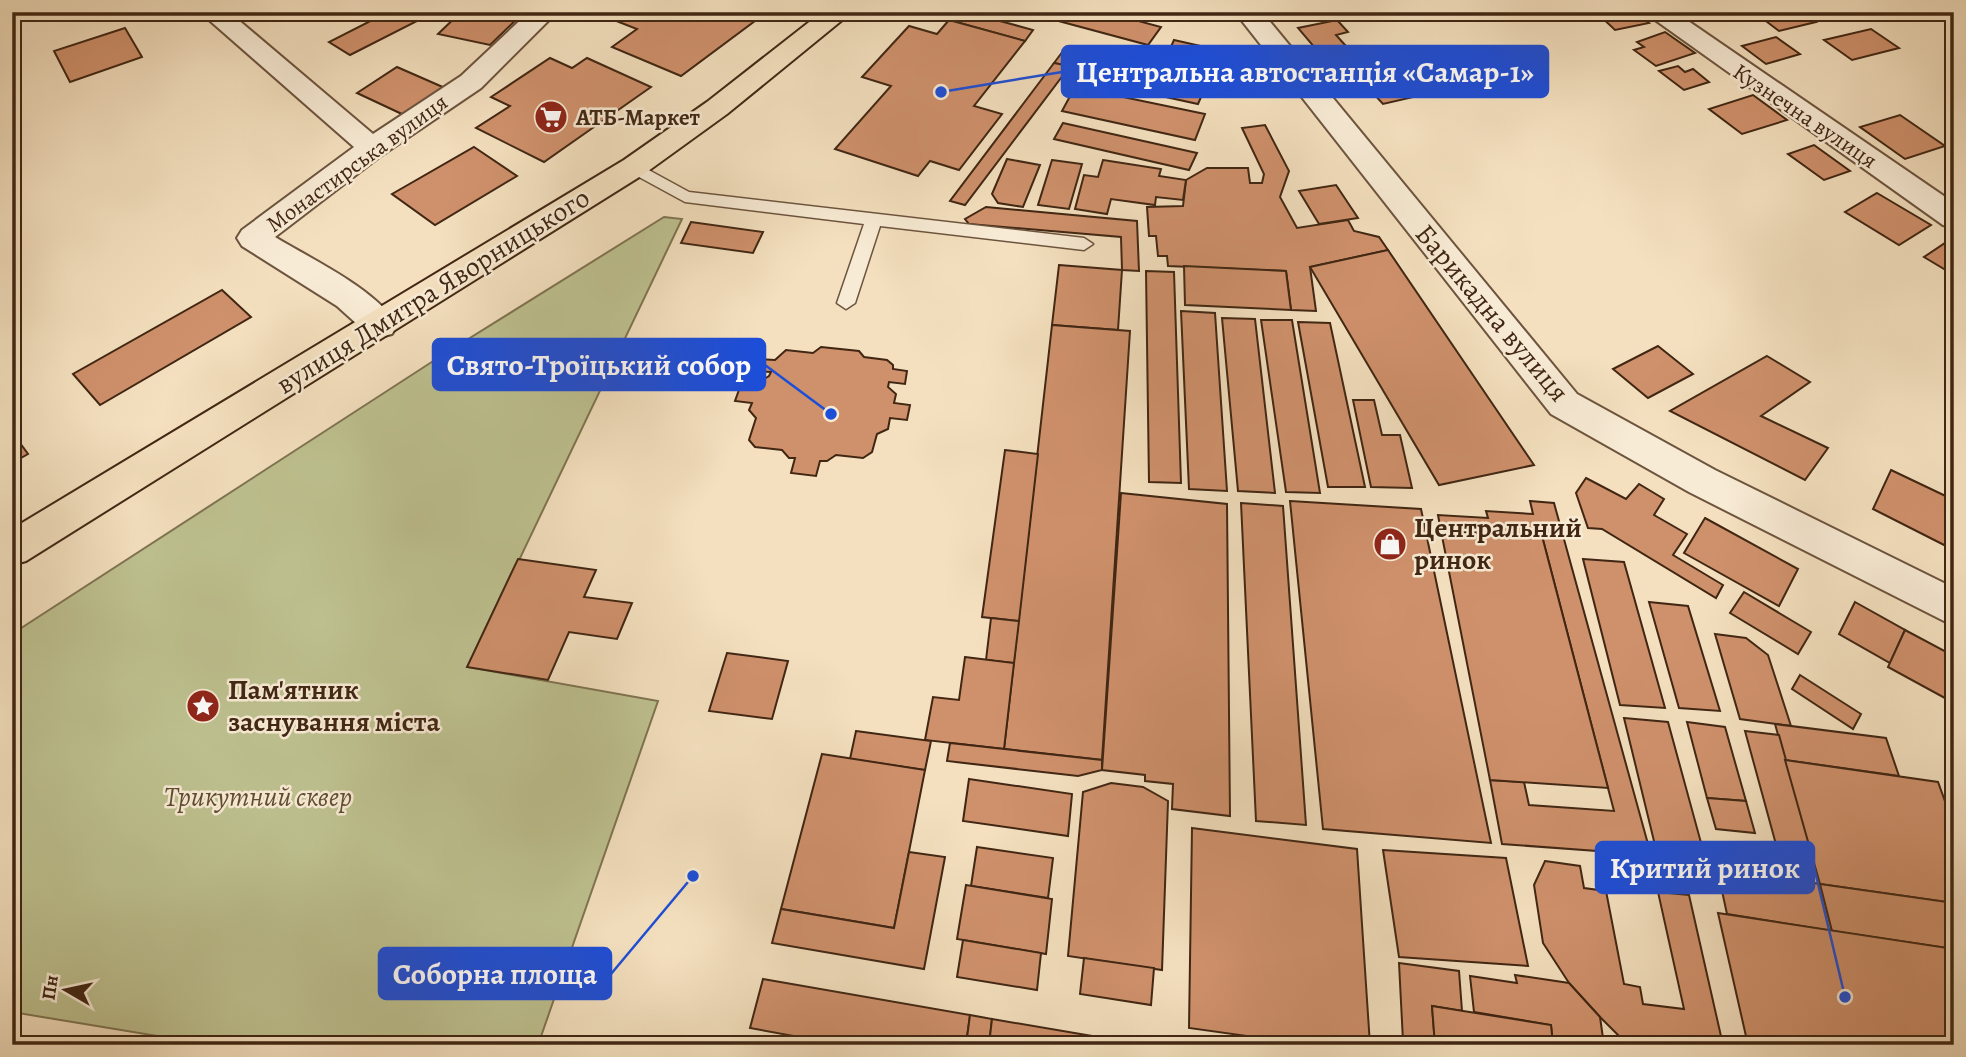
<svg xmlns="http://www.w3.org/2000/svg" width="1966" height="1057" viewBox="0 0 1966 1057" font-family="Alegreya,serif">
<style>
.green{fill:#bec190;stroke:#7f7452;stroke-width:2}
.building{fill:#cf916c;stroke:#402613;stroke-width:2}
.lines{fill:none;stroke-linecap:round;stroke-linejoin:round}
.service-casing{stroke:#6d543e;stroke-width:3}
.minor-casing{stroke:#6d543e;stroke-width:4}
.trunk-casing{stroke:#402613;stroke-width:4}
.service{fill:#f8ebd5;fill-rule:evenodd}
.minor{fill:#f8ebd5;fill-rule:evenodd}
.trunk{fill:#f4e0bf;fill-rule:evenodd}
.labels{text-anchor:middle;dominant-baseline:central;stroke-width:5;stroke-linejoin:round;paint-order:stroke}
.far-street-label{font-size:23px;fill:#402613;stroke:#f8ebd5}
.far-poi-label{font-size:23px;font-weight:bold;fill:#402613;stroke:#f8ebd5;text-anchor:start}
.street-label{font-size:28px;fill:#402613;stroke:#f8ebd5}
.poi-label{font-size:28px;font-weight:bold;fill:#402613;stroke:#f8ebd5;text-anchor:start}
.park-label{font-size:28px;font-style:italic;fill:#604d32;stroke:#f8ebd5}
.leader{fill:none;stroke:#1d4ed8;stroke-width:2.5}
.callout-dot{fill:#1d4ed8;stroke:#f8ebd5;stroke-width:2.5}
.callout{fill:#1d4ed8;stroke:#1d4ed8;stroke-width:2.5}
.callout-label{font-size:30px;text-anchor:middle;font-weight:bold;fill:#fff}
</style>
<rect width="100%" height="100%" fill="#f4e0bf"/>
<filter id="stains"><feTurbulence type="fractalNoise" baseFrequency=".00286" numOctaves="4"/><feColorMatrix values="0 0 0 0 .2 0 0 0 0 .09 0 0 0 0 .02 0 0 0 .5 -.17"/></filter>
<radialGradient id="worn" r=".72"><stop offset=".6" stop-color="#630" stop-opacity="0"/><stop offset="1" stop-color="#630" stop-opacity=".3"/></radialGradient>
<polygon class="green" points="664,217 682,219 468,667 658,701 538,1045 212,1045 12,1012 12,634 441,356"/>
<g class="building">
<polygon points="388,12 413,12 423,18 350,55 329,42"/>
<polygon points="461,12 524,12 490,45 438,34"/>
<polygon points="613,12 767,12 681,76 612,47 637,29 606,17"/>
<polygon points="937,12 967,12 1033,30 1025,41 934,16"/>
<polygon points="1025,12 1105,12 1161,27 1148,45"/>
<polygon points="1291,12 1338,12 1298,20"/>
<polygon points="1596,12 1636,12 1649,23 1615,30"/>
<polygon points="1754,12 1802,12 1816,22 1779,31"/>
<polygon points="949,20 1025,41 974,106 1002,114 959,170 930,161 918,176 835,149 891,86 862,77 909,26 937,34"/>
<polygon points="1337,20 1348,32 1336,35 1354,55 1326,61 1298,28"/>
<polygon points="125,28 142,57 70,82 54,51"/>
<polygon points="1871,29 1899,48 1852,60 1824,40"/>
<polygon points="1665,32 1695,53 1656,66 1634,50 1644,47 1637,42"/>
<polygon points="1776,37 1800,54 1766,64 1742,46"/>
<polygon points="1174,40 1218,50 1238,72 1230,94 1157,78"/>
<polygon points="1063,51 1096,58 1089,71 1054,63"/>
<polygon points="550,58 572,68 587,58 651,87 544,162 476,128 510,106 491,97"/>
<polygon points="1054,63 1070,66 965,205 950,201"/>
<polygon points="1419,64 1444,90 1383,104 1359,78"/>
<polygon points="1678,66 1685,72 1693,69 1709,82 1684,90 1659,71"/>
<polygon points="397,67 445,88 404,115 357,93"/>
<polygon points="1136,74 1157,78 1205,88 1198,104 1129,89"/>
<polygon points="1075,87 1205,114 1195,140 1062,111"/>
<polygon points="1753,95 1787,120 1742,134 1709,109"/>
<polygon points="1900,115 1945,146 1905,159 1860,127"/>
<polygon points="1063,123 1197,153 1189,170 1054,139"/>
<polygon points="1265,125 1289,171 1280,197 1297,228 1348,220 1354,231 1379,237 1388,250 1310,267 1316,311 1291,310 1286,271 1168,266 1167,256 1158,256 1156,236 1149,236 1147,207 1183,206 1186,180 1207,168 1248,168 1250,183 1262,183 1264,174 1242,128"/>
<polygon points="1814,145 1850,171 1824,180 1788,154"/>
<polygon points="474,147 517,176 435,225 392,194"/>
<polygon points="1007,159 1040,165 1023,207 998,203 992,194"/>
<polygon points="1052,160 1082,164 1069,209 1038,205"/>
<polygon points="1103,160 1161,169 1159,176 1186,180 1183,200 1156,197 1155,205 1111,199 1107,214 1075,209 1084,175 1098,177"/>
<polygon points="1336,185 1358,218 1319,224 1299,191"/>
<polygon points="1877,193 1931,225 1899,245 1845,212"/>
<polygon points="986,207 1137,221 1139,271 1122,270 1121,237 969,224 965,219"/>
<polygon points="691,222 763,232 753,253 681,243"/>
<polygon points="1948,241 1954,244 1954,275 1924,257"/>
<polygon points="1388,250 1534,465 1439,485 1310,267"/>
<polygon points="1059,265 1122,270 1118,330 1052,325"/>
<polygon points="1184,266 1286,271 1291,310 1185,305"/>
<polygon points="1146,271 1174,272 1181,483 1149,482"/>
<polygon points="222,290 251,317 100,405 73,374"/>
<polygon points="1181,311 1215,313 1227,491 1189,489"/>
<polygon points="1222,318 1255,319 1275,493 1238,491"/>
<polygon points="1261,320 1292,320 1320,493 1286,492"/>
<polygon points="1298,322 1330,323 1365,487 1328,487"/>
<polygon points="1052,325 1130,331 1102,760 1004,749"/>
<polygon points="1658,346 1693,374 1648,398 1613,369"/>
<polygon points="821,347 859,351 864,357 887,360 893,365 893,369 907,371 905,384 889,382 888,387 896,394 894,403 910,405 907,420 890,418 888,429 877,434 872,452 863,458 836,455 827,461 820,461 816,476 791,473 795,458 789,458 782,450 755,447 749,440 756,418 749,410 752,403 735,401 740,387 756,389 759,382 769,376 771,372 755,371 759,359 775,360 786,350 813,353"/>
<polygon points="1767,356 1810,382 1761,416 1828,448 1805,480 1670,411"/>
<polygon points="1353,400 1374,400 1382,435 1400,435 1412,488 1371,487"/>
<polygon points="12,432 28,454 12,463"/>
<polygon points="1005,450 1038,454 1019,621 982,617"/>
<polygon points="1891,470 1954,500 1954,550 1873,509"/>
<polygon points="1586,478 1626,499 1639,484 1664,499 1654,515 1687,534 1673,555 1723,585 1716,598 1602,529 1588,528 1576,493"/>
<polygon points="1121,493 1227,504 1230,816 1172,809 1173,784 1145,781 1145,775 1102,770"/>
<polygon points="1290,501 1421,509 1491,843 1323,829"/>
<polygon points="1530,501 1554,503 1651,855 1502,844 1490,780 1524,782 1529,805 1614,811 1542,536 1441,531 1438,515 1488,518 1486,511 1533,514"/>
<polygon points="1241,503 1283,506 1306,825 1256,821"/>
<polygon points="1705,518 1798,569 1779,606 1684,553"/>
<polygon points="1441,531 1542,536 1608,788 1490,780"/>
<polygon points="518,559 596,570 584,597 632,603 617,639 569,632 548,680 467,667"/>
<polygon points="1583,559 1624,562 1665,708 1620,705"/>
<polygon points="1744,592 1811,632 1798,654 1730,613"/>
<polygon points="1649,602 1688,606 1720,711 1679,708"/>
<polygon points="1855,602 1905,630 1890,663 1839,634"/>
<polygon points="991,618 1019,621 1014,663 986,660"/>
<polygon points="1905,630 1954,656 1954,703 1888,667"/>
<polygon points="1715,634 1746,638 1768,655 1791,726 1740,719"/>
<polygon points="727,653 788,661 772,719 709,711"/>
<polygon points="965,657 1014,663 1004,749 925,740 933,697 959,700"/>
<polygon points="1800,675 1861,714 1853,729 1792,689"/>
<polygon points="1624,718 1668,722 1712,883 1663,878"/>
<polygon points="1687,722 1725,727 1746,801 1707,798"/>
<polygon points="1775,724 1886,738 1899,776 1785,760"/>
<polygon points="856,731 931,741 925,770 850,759"/>
<polygon points="1745,731 1779,735 1815,864 1780,859"/>
<polygon points="950,743 1102,760 1102,770 1078,776 947,761"/>
<polygon points="822,754 925,770 894,928 781,909"/>
<polygon points="1785,760 1938,782 1954,826 1954,903 1820,884"/>
<polygon points="969,779 1072,794 1068,836 963,821"/>
<polygon points="1111,783 1143,787 1168,801 1162,970 1068,956 1083,792"/>
<polygon points="1707,798 1746,801 1755,833 1716,829"/>
<polygon points="1192,828 1357,849 1370,1045 1311,1045 1189,1028"/>
<polygon points="977,847 1053,858 1048,898 971,886"/>
<polygon points="1383,850 1506,858 1528,966 1399,957"/>
<polygon points="909,852 945,857 924,969 772,943 781,909 894,928"/>
<polygon points="1545,861 1580,866 1584,888 1606,891 1624,984 1640,987 1643,1004 1684,1009 1658,892 1689,895 1723,1045 1628,1045 1600,1017 1569,983 1543,943 1534,885"/>
<polygon points="1717,868 1820,884 1832,931 1727,914"/>
<polygon points="1820,884 1954,903 1954,949 1832,931"/>
<polygon points="966,885 1052,899 1046,954 957,939"/>
<polygon points="1718,913 1954,949 1954,1045 1748,1045"/>
<polygon points="963,940 1041,953 1037,990 957,977"/>
<polygon points="1084,958 1154,968 1151,1005 1080,994"/>
<polygon points="1399,963 1459,971 1462,1011 1432,1006 1435,1045 1403,1041"/>
<polygon points="1515,975 1569,983 1600,1017 1604,1045 1553,1045 1551,1025 1474,1012 1470,976 1517,983"/>
<polygon points="763,979 970,1015 966,1045 843,1045 750,1028"/>
<polygon points="1432,1006 1551,1025 1553,1045 1435,1045"/>
<polygon points="970,1015 992,1019 989,1045 966,1045"/>
<polygon points="992,1019 1145,1045 989,1045"/>
</g>
<g class="lines">
<defs>
<polygon id="service" points="634,162 689,192 1084,238 1093,244 1084,250 880,226 855,303 846,309 837,303 864,224 685,202 628,171 626,167"/>
<g id="minor">
<path d="M200,12H229L373,134L461,76L529,12H557L481,88L382,155L275,237C311,259 376,289 397,325L392,334L380,337L368,334L337,306L242,246L237,238L242,230L354,147Z"/>
<polygon points="1235,12 1262,12 1577,394 1715,470 1954,588 1954,626 1689,492 1551,414"/>
<polygon points="1644,12 1675,12 1954,203 1954,228 1943,225"/>
</g>
<polygon id="trunk" points="822,12 852,12 727,114 644,174 26,561 12,565 12,529 624,160 707,102"/>
</defs>
<use href="#service" class="service-casing"/>
<use href="#minor" class="minor-casing"/>
<use href="#trunk" class="trunk-casing"/>
<use href="#service" class="service"/>
<use href="#minor" class="minor"/>
<use href="#trunk" class="trunk"/>
</g>
<defs>
<symbol id="supermarket-disc" viewBox="-11 -11 22 22"><circle r="9.5" fill="#8f2418" stroke="#f8ebd5"/><path d="M-6-5.5h2.5l.6 2H6L4.5 2H-2.5L-4.4-4H-6ZM-1.5 3.2a1.3 1.3 0 1 0 .1 0ZM3 3.2a1.3 1.3 0 1 0 .1 0Z" fill="#fff"/></symbol>
<symbol id="shop-disc" viewBox="-11 -11 22 22"><circle r="9.5" fill="#8f2418" stroke="#f8ebd5"/><path d="M-5-2.5h2.3a2.7 3.5 0 0 1 5.4 0H5L5.5 6h-11ZM-1.5-2.5h3a1.5 2.3 0 0 0-3 0Z" fill="#fff"/></symbol>
<symbol id="sight-disc" viewBox="-11 -11 22 22"><circle r="9.5" fill="#8f2418" stroke="#f8ebd5"/><path d="M0-6L1.8-2.2L6-1.7L2.9 1.2L3.7 5.4L0 3.3L-3.7 5.4L-2.9 1.2L-6-1.7L-1.8-2.2Z" fill="#fff"/></symbol>
</defs>
<g fill-rule="evenodd">
<use href="#supermarket-disc" x="532" y="98" width="38" height="38"/>
<use href="#shop-disc" x="1371" y="525" width="38" height="38"/>
<use href="#sight-disc" x="184" y="687" width="38" height="38"/>
</g>
<g class="labels">
<g class="far-street-label">
<text transform="translate(1805 116) rotate(34)">Кузнечна вулиця</text>
<text transform="translate(357 163) rotate(-36)">Монастирська вулиця</text>
</g>
<g class="far-poi-label">
<text x="576" y="117">АТБ-Маркет</text>
</g>
<g class="street-label">
<text transform="translate(433 291) rotate(-32)">вулиця Дмитра Яворницького</text>
<text transform="translate(1492 313) rotate(50)">Барикадна вулиця</text>
</g>
<g class="poi-label">
<text x="1414" y="528">Центральний<tspan x="1414" dy="32">ринок</tspan></text>
<text x="228" y="690">Пам'ятник<tspan x="228" dy="32">заснування міста</tspan></text>
</g>
<g class="park-label">
<text x="258" y="797">Трикутний сквер</text>
</g>
</g>
<path class="leader" d="M941 92L1062 72M831 414L765 365M1845 997L1814 867M693 876L611 974"/>
<g class="callout-dot">
<circle cx="941" cy="92" r="7"/>
<circle cx="831" cy="414" r="7"/>
<circle cx="1845" cy="997" r="7"/>
<circle cx="693" cy="876" r="7"/>
</g>
<g class="callout">
<rect x="1062" y="46" width="486" height="51" rx="7"/>
<rect x="433" y="339" width="332" height="51" rx="7"/>
<rect x="1596" y="842" width="218" height="51" rx="7"/>
<rect x="379" y="948" width="232" height="51" rx="7"/>
</g>
<g class="callout-label">
<text x="1305" y="82">Центральна автостанція «Самар-1»</text>
<text x="599" y="375">Свято-Троїцький собор</text>
<text x="1705" y="878">Критий ринок</text>
<text x="495" y="984">Соборна площа</text>
</g>
<rect width="1966" height="1057" fill="none" stroke="#f4e0bf" stroke-width="42"/>
<rect x="14" y="14" width="1938" height="1029" fill="none" stroke="#402613" stroke-width="3.5"/>
<rect x="21" y="21" width="1924" height="1015" fill="none" stroke="#402613" stroke-width="2"/>
<g transform="translate(66 990) rotate(279)" stroke="#f8ebd5" stroke-width="5" paint-order="stroke">
<path d="M0-5L12 26L0 18L-12 26Z" fill="#402613"/>
<text y="-10" font-size="19" font-weight="bold" text-anchor="middle" fill="#402613">Пн</text>
</g>
<rect width="100%" height="100%" filter="url(#stains)"/>
<rect width="100%" height="100%" fill="url(#worn)"/>
</svg>
